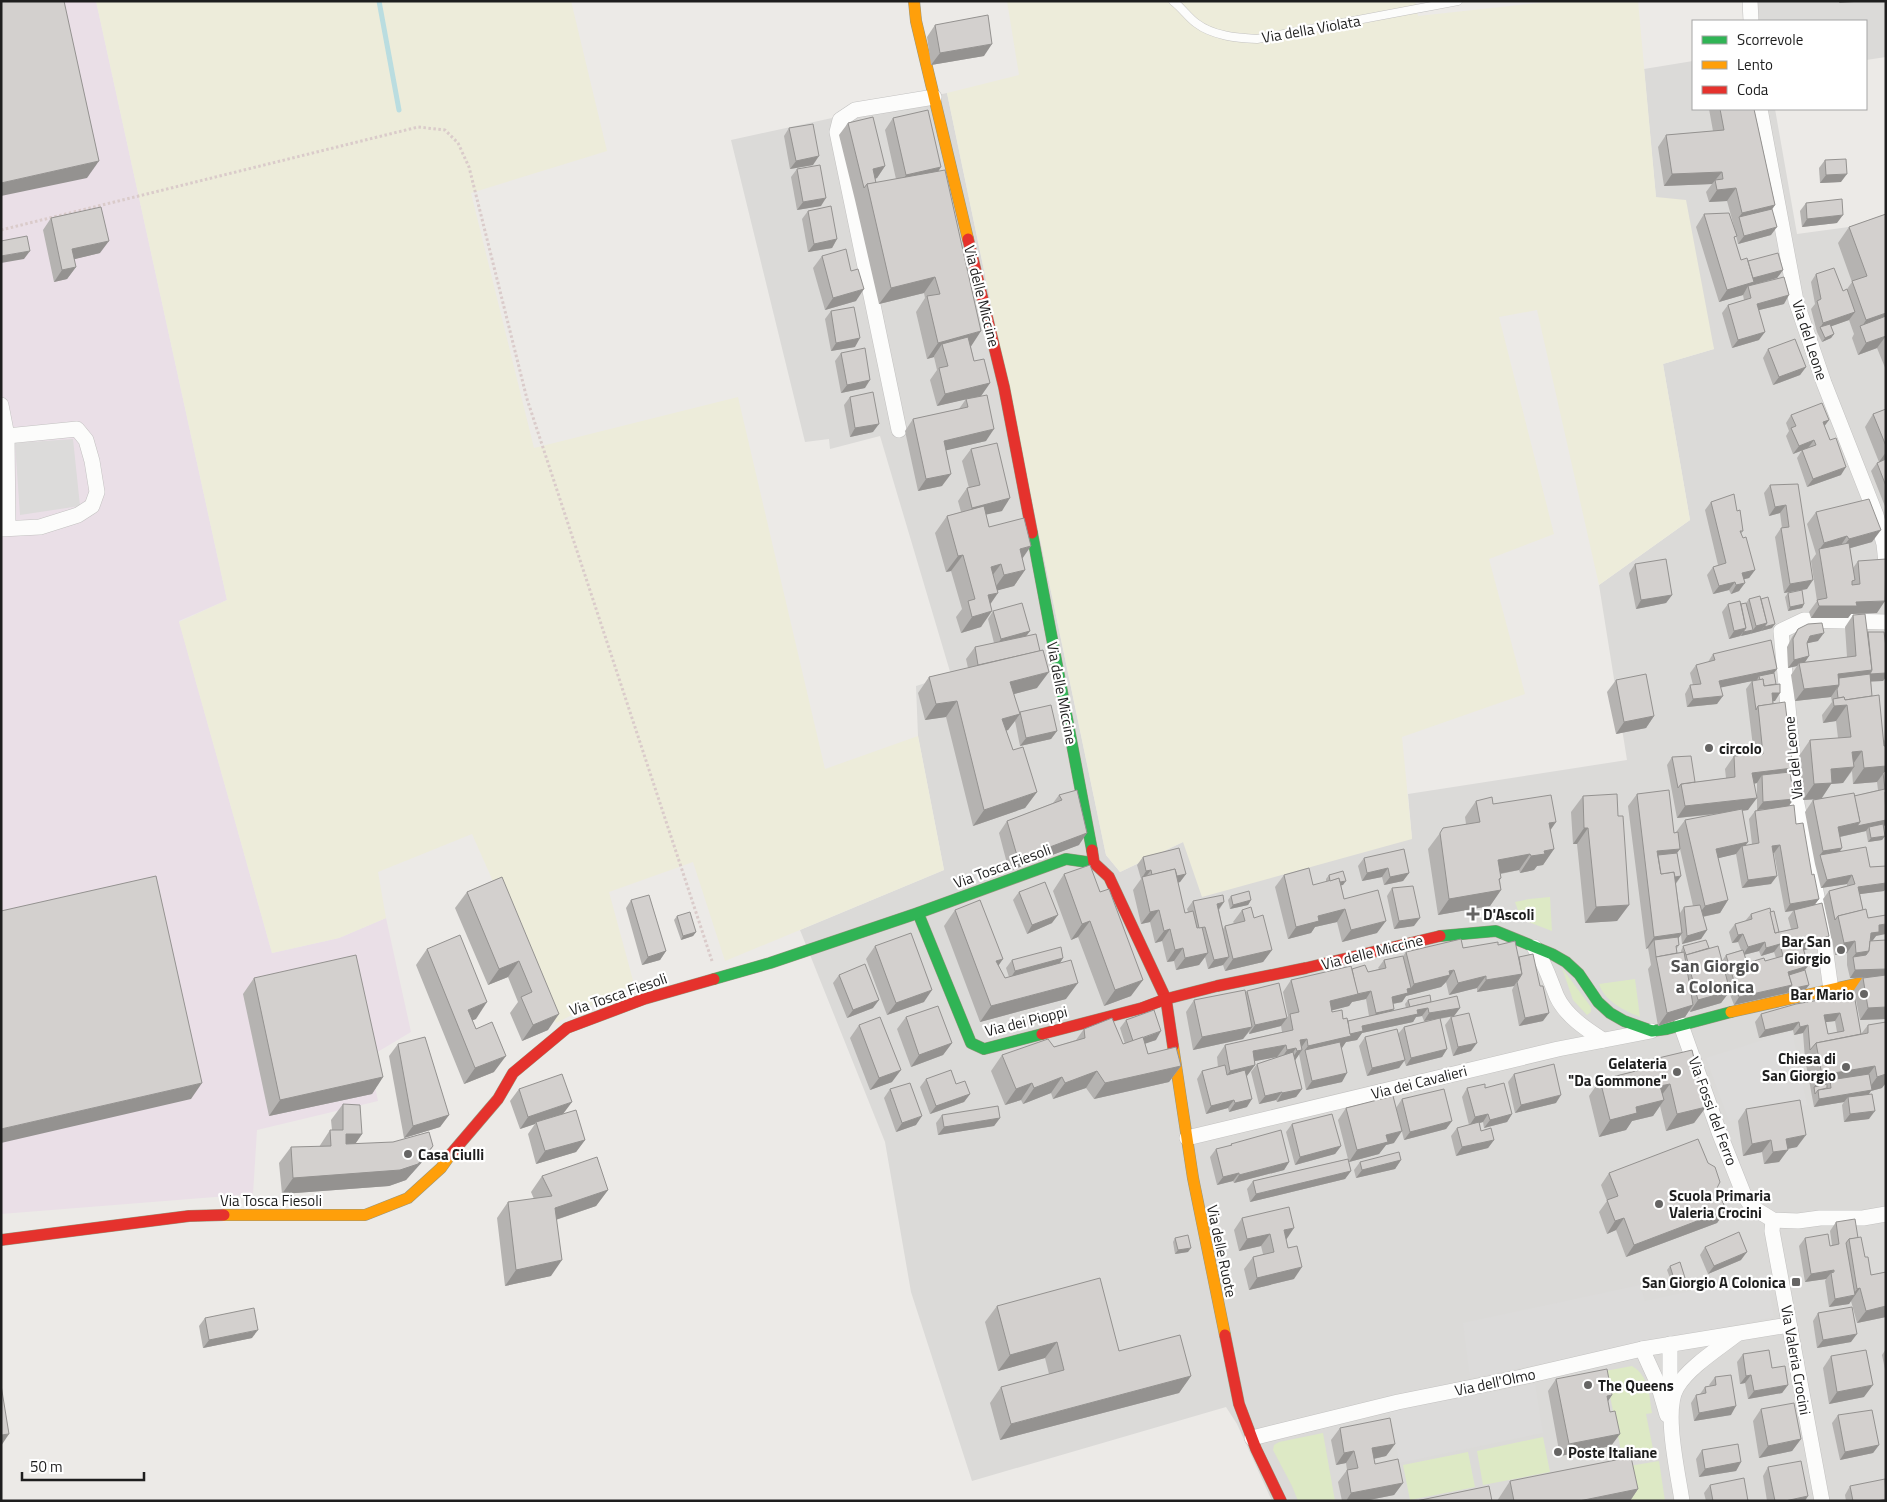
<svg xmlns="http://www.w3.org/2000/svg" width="1887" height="1502" viewBox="0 0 1887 1502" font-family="'Titillium Web',sans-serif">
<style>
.residential{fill:#dbdad8}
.industrial{fill:#eadfe7}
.farmland{fill:#edecda}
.grass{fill:#dde9c5}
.parking{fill:#dcdbda}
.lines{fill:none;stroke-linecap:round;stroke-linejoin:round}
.stream{stroke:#badde0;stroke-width:5}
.lane-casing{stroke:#c3c2c1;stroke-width:9}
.street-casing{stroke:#c3c2c1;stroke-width:16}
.fast-casing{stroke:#97967e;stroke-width:12}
.slow-casing{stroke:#97967e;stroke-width:12}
.jam-casing{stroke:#97967e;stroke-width:12}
.path{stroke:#dacbca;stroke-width:3;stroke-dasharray:2.5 2.5;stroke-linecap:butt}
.lane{stroke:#fcfcfb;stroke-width:8}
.street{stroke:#fcfcfb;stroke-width:15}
.fast{stroke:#30b455;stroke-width:11}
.slow{stroke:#ff9f0a;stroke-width:11}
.jam{stroke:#e5322d;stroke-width:11}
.wall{fill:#b5b3b1;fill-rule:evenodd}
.shaded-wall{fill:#949290}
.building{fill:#d3d0ce;stroke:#949290;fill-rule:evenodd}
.poi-dot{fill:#666564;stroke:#fff;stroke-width:2}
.labels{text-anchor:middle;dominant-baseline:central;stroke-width:4.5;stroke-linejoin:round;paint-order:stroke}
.street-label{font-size:15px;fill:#1e1e1e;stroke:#fff}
.poi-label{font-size:15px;font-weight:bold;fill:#1e1e1e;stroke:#fff;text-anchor:start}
.quarter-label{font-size:18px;font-weight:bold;fill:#515151;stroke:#fff}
</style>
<rect width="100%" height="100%" fill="#eceae7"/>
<g class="residential">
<polygon points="1744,1 1886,1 1886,57 1866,60 1866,21 1744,21"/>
<polygon points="1693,61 1693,109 1775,109 1797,234 1886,222 1886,1501 1272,1501 1237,1424 1226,1407 972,1481 911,1292 885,1142 800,930 944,870 918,736 916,686 951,675 880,436 830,449 829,439 805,442 731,140 947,93 1106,855 1120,872 1183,842 1412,839 1408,794 1627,760 1599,585 1690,520 1663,364 1714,349 1656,198 1644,69"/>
</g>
<polygon class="industrial" points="1,1 96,1 227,600 179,621 272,953 339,938 386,918 411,1032 369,1057 378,1101 257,1130 253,1194 1,1214"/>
<g class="farmland">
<polygon points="96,1 571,1 607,151 471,193 534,448 738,397 825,769 918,736 944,870 725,961 693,862 609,892 634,984 556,1023 472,834 378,872 386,918 339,938 272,953 179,622 227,600"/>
<polygon points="1007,1 1415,1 1418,16 1557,1 1638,1 1656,197 1686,200 1714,349 1663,364 1690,520 1599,585 1537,310 1499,317 1554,534 1489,559 1525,694 1402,737 1412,839 1202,897 1183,842 1120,872 1106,855 947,93 1019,75"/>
</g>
<g class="grass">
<polygon points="1550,897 1552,931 1521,919 1515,902 1529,899"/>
<polygon points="1562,968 1591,1007 1591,1012 1587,1015 1573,1000"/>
<path d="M1635,979L1640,1017C1625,1011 1604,1001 1599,984Z"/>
<path d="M1632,1366C1649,1376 1649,1394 1652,1413L1646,1414L1654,1454L1623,1461L1605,1371Z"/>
<polygon points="1323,1433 1335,1501 1298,1501 1292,1486 1273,1450 1274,1445 1279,1442"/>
<polygon points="1543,1437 1550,1472 1483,1485 1477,1451"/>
<polygon points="1468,1452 1475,1487 1410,1500 1403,1465"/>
<polygon points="1659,1461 1665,1501 1630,1501 1623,1467"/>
</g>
<g class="parking">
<polygon points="73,439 80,506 20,515 15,443"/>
<polygon points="1792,1031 1807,1105 1729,1121 1706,1058"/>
<polygon points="1766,1275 1774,1317 1470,1378 1463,1323 1640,1285 1645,1301"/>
<polygon points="1535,1384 1543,1433 1399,1463 1390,1411"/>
</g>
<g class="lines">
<polyline class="stream" points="379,1 399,110"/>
<defs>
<path id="lane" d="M1173,1C1182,8 1188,17 1196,23C1213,36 1237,38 1257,39L1458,1"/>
<g id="street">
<polyline points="1750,1 1751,21"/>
<polyline points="1760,109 1796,301 1824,383 1876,515 1884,544 1886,563"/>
<polyline points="1,405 7,436 8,528"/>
<polyline points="899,430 837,132 840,120 855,110 934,97"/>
<polyline points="1,529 40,527 78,515 92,506 97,492 92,461 86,440 77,429 7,436"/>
<path d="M1534,947C1545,963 1550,980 1557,997C1566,1016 1586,1029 1603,1040"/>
<polyline points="1831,990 1820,910 1797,804 1781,631 1804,620 1886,622"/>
<polyline points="1681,1025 1719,1132 1744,1195 1752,1207 1773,1220 1798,1221 1820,1218 1863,1218 1886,1214"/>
<polyline points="1187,1138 1558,1049 1651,1031"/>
<polyline points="1773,1220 1772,1231 1822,1501"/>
<polyline points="1670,1344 1670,1397"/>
<polyline points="1642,1349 1658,1384 1667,1415"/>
<polyline points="1252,1438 1398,1402 1522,1377 1642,1349 1789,1325"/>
<path d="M1682,1501C1678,1473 1663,1410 1677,1387C1689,1367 1718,1349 1737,1334"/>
</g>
<g id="fast">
<polyline points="1032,533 1092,850"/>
<polyline points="918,913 971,1043 984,1049 1042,1034"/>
<polyline points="1440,936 1496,931 1552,954 1566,962 1579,974 1598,1002 1610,1013 1624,1021 1652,1031 1667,1029 1731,1012"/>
<polyline points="714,979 770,963 918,913 1066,859 1094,863"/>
</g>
<g id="slow">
<polyline points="914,1 916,21 968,239"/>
<polyline points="1731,1012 1860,983 1886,981"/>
<polyline points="1173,1046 1193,1178 1225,1335"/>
<polyline points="224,1215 365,1215 408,1198 441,1168 451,1154"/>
</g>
<g id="jam">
<polyline points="968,239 1004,387 1032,533"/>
<polyline points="1092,850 1094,863 1109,877 1166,999 1173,1046"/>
<polyline points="1042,1034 1142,1008 1166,999 1217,986 1306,968 1440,936"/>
<polyline points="451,1154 498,1099 513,1073 567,1028 644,999 714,979"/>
<polyline points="1,1240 189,1216 224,1215"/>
<polyline points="1225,1335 1239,1404 1256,1449 1281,1501"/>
</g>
</defs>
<use href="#lane" class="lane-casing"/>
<use href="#street" class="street-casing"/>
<use href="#fast" class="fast-casing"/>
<use href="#slow" class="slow-casing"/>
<use href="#jam" class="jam-casing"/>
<polyline class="path" points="1,230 418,127 445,130 458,143 469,167 527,399 712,961"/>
<use href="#lane" class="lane"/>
<use href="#street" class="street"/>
<use href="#fast" class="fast"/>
<use href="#slow" class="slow"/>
<use href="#jam" class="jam"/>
</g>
<g class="wall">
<polygon points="935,25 984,56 931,65 927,37"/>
<polygon points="1709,109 1754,109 1775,205 1772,209 1771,235 1738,244 1736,236 1734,239 1741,260 1783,270 1777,278 1751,286 1784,304 1759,310 1759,340 1732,348 1722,313 1728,305 1744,300 1743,295 1719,302 1696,227 1704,214 1735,230 1727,201 1709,202 1706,192 1712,184 1664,186 1658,147 1666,135 1713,131"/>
<polygon points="893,118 938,171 971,347 974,361 990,383 981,396 986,441 946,450 942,486 918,491 905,431 913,419 959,409 966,399 937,406 930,380 937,370 934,357 927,359 916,312 925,298 924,293 879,304 855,200 839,135 848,123 885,166 877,178 875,179 876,183 896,179 885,130"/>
<polygon points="789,128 813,165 790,169 784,136"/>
<polygon points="1825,160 1841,182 1820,183 1819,168"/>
<polygon points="797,169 821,206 797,210 791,177"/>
<polygon points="1806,203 1837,223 1802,227 1800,211"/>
<polygon points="808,211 837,239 832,248 808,252 802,219"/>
<polygon points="1886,214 1886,370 1877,348 1858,355 1852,338 1854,334 1849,320 1831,326 1834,334 1831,338 1822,342 1817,332 1811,309 1815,304 1811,282 1816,274 1843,291 1847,289 1852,282 1838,243 1849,227"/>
<polygon points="51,218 100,253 74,259 76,267 67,279 54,282 43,230"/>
<polygon points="822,256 856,301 825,310 813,268"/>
<polygon points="831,311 855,347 831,351 825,319"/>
<polygon points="1768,349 1806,367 1800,375 1773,385 1763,358"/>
<polygon points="841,353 865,388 841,393 835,361"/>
<polygon points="850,397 873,432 850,437 844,405"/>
<polygon points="1886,409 1886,509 1871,471 1877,463 1879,462 1865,427 1873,414"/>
<polygon points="1791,415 1829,420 1824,426 1841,475 1807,487 1797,458 1802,450 1808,448 1793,454 1786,436 1789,431 1786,423"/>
<polygon points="971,449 1002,511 986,514 989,527 1022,559 1025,570 1014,586 997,590 990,604 981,627 961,633 956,617 962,609 951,571 946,572 935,533 947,516 961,512 958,501 967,488 969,488 962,461"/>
<polygon points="1798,484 1807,589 1784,593 1775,537 1781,528 1782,528 1780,513 1769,516 1764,493 1770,485"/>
<polygon points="1711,502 1737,511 1743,531 1741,534 1755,570 1749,578 1744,579 1739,591 1731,594 1729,590 1713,594 1707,575 1713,567 1718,565 1705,510"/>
<polygon points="1816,512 1872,542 1850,548 1853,568 1858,561 1877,613 1851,614 1848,618 1811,618 1809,612 1817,601 1811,561 1816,554 1807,524"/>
<polygon points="1635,564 1672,595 1666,603 1636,609 1629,573"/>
<polygon points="1788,593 1804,604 1802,608 1788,611 1785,597"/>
<polygon points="1749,599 1772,628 1729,639 1722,612 1728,604 1741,604 1746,603"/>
<polygon points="993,611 1030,631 1026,636 1037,688 1014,694 1019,713 1020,712 1057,731 1051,739 1020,746 1015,721 1008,730 1006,731 1013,750 1037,792 1025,808 973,826 946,717 925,720 918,693 929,677 968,668 966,659 975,647 994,643 988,619"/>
<path d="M1853,615L1868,632L1886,647V677L1883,681H1871L1872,696L1884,741L1886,738V824L1883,827L1885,836L1882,840L1868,842L1866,831L1840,837L1842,848L1839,852L1870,867L1886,866V888L1884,891L1860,894L1863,910L1868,918L1876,936L1872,941L1886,940V1019L1860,1020L1854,990L1862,978H1850L1847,965V953L1835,955L1823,899L1829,891L1847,886V884L1821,888L1815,864L1805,812L1813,800L1815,799L1803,800L1799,756L1810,740L1838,738L1836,721L1823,723L1822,715L1832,702L1831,697L1795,701L1791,675L1797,666L1788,668L1787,647L1792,637L1798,629L1818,641L1807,643L1809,656L1805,662L1847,657L1845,627ZM1852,771L1853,784L1877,782L1878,790L1854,796L1822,798L1831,784L1843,783Z"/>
<path d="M1713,654L1777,669L1774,673L1775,701H1773L1790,772L1788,806L1796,824L1819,899L1815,904L1829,936L1823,944L1804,950L1805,970L1809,985L1806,989L1734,1005L1729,992L1721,1003L1690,1012L1689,1010L1685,1017L1658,1026L1648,969L1651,965L1648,948L1646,949L1628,806L1637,794L1674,833L1676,832L1685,820L1718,814L1677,818L1667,765L1672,757L1695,782L1726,778L1725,769L1734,756L1754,755L1746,689L1752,681L1757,680L1721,687L1717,704L1687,707L1685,694L1690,685H1693L1690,673L1696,665L1708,662ZM1757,783V810L1772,808L1755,811L1749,819L1752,844L1745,846L1748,842L1742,811L1748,810L1754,784ZM1680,849L1693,906L1684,907L1680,913L1676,884L1681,876L1677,853ZM1773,853H1774L1785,912L1793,911L1788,918L1791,929L1779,932L1770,912L1751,914L1745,921L1735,924L1729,932L1732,943L1738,942L1741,950L1726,955L1722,961L1709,948L1683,946L1681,951V952L1677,953L1676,950L1679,945L1678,938L1681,935L1682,944L1701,939L1707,930L1703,917L1720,913L1728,900L1718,858L1736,854L1742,888L1771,884ZM1759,951L1761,956L1774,952L1776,958L1765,961L1747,963L1744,955Z"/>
<polygon points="1616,680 1654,716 1646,728 1616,734 1607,692"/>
<polygon points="1077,790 1079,845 1009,871 999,833 1007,821 1053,803 1059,795"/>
<polygon points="1583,796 1618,816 1629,905 1617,921 1585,923 1577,844 1573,844 1571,812"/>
<polygon points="1476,801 1493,804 1556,822 1550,830 1554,849 1543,865 1537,866 1534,870 1520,873 1519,870 1501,874 1500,880 1501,890 1490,906 1438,915 1428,849 1440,833 1466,824 1465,817"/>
<polygon points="1143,857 1186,874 1180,882 1178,883 1185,913 1188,912 1187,909 1193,901 1224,902 1219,910 1223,929 1225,926 1234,923 1233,922 1242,910 1254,918 1272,950 1263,962 1225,971 1223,965 1208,969 1205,957 1199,965 1176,970 1174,961 1167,962 1162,941 1155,943 1150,922 1141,924 1133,890 1141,879 1137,865"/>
<polygon points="1364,858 1409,873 1403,881 1384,885 1382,877 1362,881 1358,866"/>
<polygon points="1064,874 1131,996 1104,1006 1078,937 1071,940 1053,891"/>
<polygon points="1284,875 1313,885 1326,882 1326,879 1329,875 1343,885 1341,885 1344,899 1377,933 1342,942 1337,922 1315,927 1311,933 1288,939 1275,887"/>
<polygon points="502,877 548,1030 522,1041 510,1013 518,1002 508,977 488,985 455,908 467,892"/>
<polygon points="1392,888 1414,926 1394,929 1387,896"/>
<polygon points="1019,892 1052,923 1027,934 1013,900"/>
<polygon points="1231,896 1251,900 1248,905 1230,909 1228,900"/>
<polygon points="631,900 666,951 660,960 642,965 626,908"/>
<polygon points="955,910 998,965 1005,978 1009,977 1006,968 1012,960 1063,958 1060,963 1066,999 980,1022 944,926"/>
<polygon points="677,916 696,932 693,936 681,940 674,920"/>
<path d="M1498,945L1519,957L1543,1021L1519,1026L1512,990L1514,986L1477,992V988L1449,995L1446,982L1441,987L1406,996L1402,1002L1393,1004L1392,1011L1406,1008L1405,1004L1408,1000L1431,1002L1460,1008L1454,1016L1440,1019L1447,1049L1442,1057L1406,1066L1404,1060L1399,1068L1367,1076L1359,1046L1365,1037L1398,1034L1404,1027L1431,1020L1424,1021L1422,1016L1416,1017L1413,1022L1362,1033L1357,1040L1346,1042L1341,1048L1342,1082L1306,1090L1299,1054L1295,1060L1302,1089L1296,1097L1277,1102L1276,1100L1259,1104L1251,1072L1257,1064L1277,1057L1254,1061L1255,1065L1247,1076V1107L1229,1112L1228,1108L1206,1114L1197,1079L1202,1071L1218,1067L1217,1057L1225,1045L1282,1032L1281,1026L1249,1034V1032L1243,1039L1193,1050L1186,1012L1194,1000L1245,993L1247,991L1287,1018L1288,1016L1283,992L1291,980L1352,969L1368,972L1379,969L1378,968L1384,960L1403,956L1406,952ZM1366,999L1369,1016L1348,1021L1332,1012V1010L1349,1006L1352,1002Z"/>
<polygon points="875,946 924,1002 887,1015 866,959"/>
<polygon points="427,949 476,1019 472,1020 494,1072 464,1084 416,965"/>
<polygon points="839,975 873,1008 847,1018 833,983"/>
<polygon points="254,978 383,1077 372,1094 269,1116 243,994"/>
<path d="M1854,994L1861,1034L1868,1025L1882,1088L1871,1091L1869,1094V1119L1844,1122L1842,1105L1844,1102L1814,1107L1805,1059L1803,1033L1794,1035L1793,1030L1759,1038L1755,1022L1761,1014ZM1835,1021L1837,1032L1828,1034L1826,1022Z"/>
<polygon points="906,1017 952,1043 943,1055 911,1067 897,1029"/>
<polygon points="1451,1017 1471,1051 1453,1056 1445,1025"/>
<polygon points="1126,1020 1156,1040 1145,1043 1148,1054 1181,1066 1169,1082 1094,1099 1086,1088 1053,1099 1051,1093 1023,1104 1021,1100 1005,1105 991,1071 1002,1055 1054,1047 1076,1040 1084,1029 1123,1044 1125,1044 1120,1028"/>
<polygon points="859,1025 892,1082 870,1090 850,1038"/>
<polygon points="398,1044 449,1115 440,1127 404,1138 389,1056"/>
<polygon points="1650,1060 1706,1107 1694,1123 1666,1131 1660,1106 1653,1116 1632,1121 1626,1130 1599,1137 1589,1096 1600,1080 1643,1069"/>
<polygon points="1514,1074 1556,1103 1515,1113 1508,1082"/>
<polygon points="926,1079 956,1084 970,1094 964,1102 930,1114 920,1087"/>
<polygon points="1467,1088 1485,1088 1512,1114 1507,1122 1484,1128 1483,1122 1479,1123 1481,1131 1494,1140 1488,1148 1456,1156 1451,1136 1457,1128 1469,1125 1462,1097"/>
<polygon points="519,1089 564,1114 585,1140 576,1152 536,1164 528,1134 535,1124 520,1129 510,1101"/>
<polygon points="890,1089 916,1125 896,1132 884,1098"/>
<polygon points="1402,1099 1452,1121 1446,1129 1404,1140 1396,1108"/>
<polygon points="343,1104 362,1134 355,1144 433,1146 422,1162 406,1180 389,1186 282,1194 279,1163 291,1147 319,1147 330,1130 332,1130 331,1120"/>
<polygon points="1346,1108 1394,1143 1386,1145 1379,1154 1349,1162 1351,1171 1345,1179 1250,1202 1247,1189 1253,1181 1348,1159 1338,1120"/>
<polygon points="1746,1109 1797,1147 1787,1149 1779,1162 1764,1164 1762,1152 1743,1156 1738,1121"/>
<polygon points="942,1115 1000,1118 994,1126 938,1135 936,1123"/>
<polygon points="1292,1124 1341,1146 1335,1154 1295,1165 1286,1132"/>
<polygon points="1231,1144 1289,1162 1284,1170 1234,1183 1233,1181 1217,1185 1210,1157 1216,1149 1230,1146"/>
<polygon points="1401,1160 1395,1169 1356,1178 1354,1170 1360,1162"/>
<polygon points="1609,1173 1726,1210 1717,1223 1626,1257 1616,1230 1607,1234 1599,1212 1607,1201 1601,1185"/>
<polygon points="542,1176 608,1190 596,1206 556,1220 551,1276 505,1286 497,1218 508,1202 534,1199 531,1192"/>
<polygon points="1242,1218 1286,1239 1294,1279 1249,1290 1244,1269 1253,1257 1263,1254 1261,1246 1239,1251 1234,1230"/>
<polygon points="1836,1222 1858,1238 1871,1275 1886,1272 1886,1317 1857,1323 1851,1301 1849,1304 1829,1307 1825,1281 1826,1279 1805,1282 1799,1246 1805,1238 1830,1246 1832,1245 1830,1231"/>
<polygon points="1175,1238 1188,1252 1175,1254 1173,1242"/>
<polygon points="1705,1247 1741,1260 1708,1274 1700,1255"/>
<polygon points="1670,1266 1686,1281 1684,1286 1674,1289 1667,1270"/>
<polygon points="997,1306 1119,1351 1191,1376 1179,1393 1000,1440 990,1403 1001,1387 1049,1374 1045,1358 998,1371 985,1322"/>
<polygon points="1818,1313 1851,1342 1817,1348 1813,1321"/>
<polygon points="205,1318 252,1338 203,1348 199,1326"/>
<polygon points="1886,1349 1886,1374 1882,1355"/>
<polygon points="1743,1354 1772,1368 1788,1385 1782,1393 1748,1399 1745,1383 1740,1384 1737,1362"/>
<polygon points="1831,1356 1864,1397 1829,1404 1823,1368"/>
<polygon points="1715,1377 1731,1415 1694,1421 1691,1403 1696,1395 1700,1394 1705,1387 1710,1386 1709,1385"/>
<polygon points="1556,1379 1612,1395 1608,1401 1611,1446 1560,1456 1548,1391"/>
<polygon points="1761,1409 1801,1439 1792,1451 1759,1458 1753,1421"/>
<polygon points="1838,1415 1879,1445 1873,1453 1840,1460 1832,1423"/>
<polygon points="1340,1428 1395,1444 1386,1456 1374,1459 1375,1464 1403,1483 1394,1495 1364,1501 1342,1501 1338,1482 1347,1470 1346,1463 1336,1465 1331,1440"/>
<polygon points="1702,1450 1741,1462 1736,1471 1699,1477 1696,1459"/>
<polygon points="1768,1467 1805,1501 1767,1501 1763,1476"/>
<polygon points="1510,1481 1638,1489 1630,1501 1497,1501"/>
<polygon points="1710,1485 1748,1501 1706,1501 1704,1493"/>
<polygon points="1850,1486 1886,1501 1846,1501 1845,1495"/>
</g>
<g class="shaded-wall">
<polygon points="1840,1 1855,1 1854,2 1839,3"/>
<polygon points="992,44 984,56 931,65 940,53"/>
<polygon points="819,156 813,165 790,169 796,161"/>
<polygon points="99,161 87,178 1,196 1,183"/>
<polygon points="885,166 877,178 864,182 873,169"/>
<polygon points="941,167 933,180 898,188 906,175"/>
<polygon points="1722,172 1712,184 1664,186 1672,174"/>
<polygon points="1847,174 1841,182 1820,183 1826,175"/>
<polygon points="1736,188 1727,201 1709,202 1717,190"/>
<polygon points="826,198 821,206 797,210 803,202"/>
<polygon points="1775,205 1766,218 1739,217 1742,213"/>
<polygon points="1843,215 1837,223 1802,227 1807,219"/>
<polygon points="1777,227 1771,235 1738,244 1744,236"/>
<polygon points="837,239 832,248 808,252 814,244"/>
<polygon points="109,241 100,253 63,262 72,249"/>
<polygon points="30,251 24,259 1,263 1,256"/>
<polygon points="76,267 67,279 54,282 62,270"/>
<polygon points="1783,270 1777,278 1752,285 1749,288 1748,286 1743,295 1719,302 1727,290 1749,279"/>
<polygon points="935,277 924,293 879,304 891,288"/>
<polygon points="864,289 856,301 825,310 833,298"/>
<polygon points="1789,295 1784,304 1751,312 1757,304"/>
<polygon points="1855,312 1849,320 1821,330 1820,328 1823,323"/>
<polygon points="1886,313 1886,325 1861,328 1866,320"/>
<polygon points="981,331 970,348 942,344 934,356 934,357 927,359 938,343"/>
<polygon points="1765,332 1759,340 1732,348 1738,340"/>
<polygon points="1834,334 1831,338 1822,342 1825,338"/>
<polygon points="1886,336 1877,348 1858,355 1866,343"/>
<polygon points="860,338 855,347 831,351 836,343"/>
<polygon points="1806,367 1800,375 1773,385 1779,377"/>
<polygon points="870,380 865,388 841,393 847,385"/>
<polygon points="990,383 981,396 937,406 945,394"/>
<polygon points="1829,420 1823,428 1823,422"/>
<polygon points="879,424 873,432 850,437 855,428"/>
<polygon points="994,429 986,441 935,453 944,441"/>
<polygon points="1814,440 1808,448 1793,454 1799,446"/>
<polygon points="1886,452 1886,460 1879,462"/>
<polygon points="1846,467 1841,475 1807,487 1813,479"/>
<polygon points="951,474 942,486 918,491 926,479"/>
<polygon points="1010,498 1002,511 963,520 972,508"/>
<polygon points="1786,505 1780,513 1769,516 1775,507"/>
<polygon points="1881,530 1872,542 1840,551 1849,539"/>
<polygon points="1847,536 1839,548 1819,550 1824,543"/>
<polygon points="1031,546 1020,562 1020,549"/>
<polygon points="963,555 951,571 946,572 958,556"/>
<polygon points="1001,564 989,580 991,567"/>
<polygon points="1025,570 1014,586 992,592 1004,575"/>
<polygon points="1755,570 1749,578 1737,581 1742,573"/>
<polygon points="1813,580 1807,589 1784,593 1790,584"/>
<polygon points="1735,582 1729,590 1713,594 1719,586"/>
<polygon points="1745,583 1739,591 1731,594 1736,585"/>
<polygon points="998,593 987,609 988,595"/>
<polygon points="1672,595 1666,603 1636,609 1641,600"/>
<polygon points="1885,601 1877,613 1851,614 1848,618 1811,618 1819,606 1856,602"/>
<polygon points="1804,604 1802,608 1788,611 1790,607"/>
<polygon points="992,611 981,627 961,633 972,617"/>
<polygon points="1767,623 1761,631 1750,634 1756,626"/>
<polygon points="1775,624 1772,628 1761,631 1764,627"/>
<polygon points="1746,628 1740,636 1729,639 1734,631"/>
<polygon points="1753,630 1750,634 1741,636 1743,632"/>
<polygon points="1030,631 1024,639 995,647 1001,639"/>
<polygon points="1824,633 1818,641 1804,644 1810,636"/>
<polygon points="1809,656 1803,665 1799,663 1797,666 1788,668 1794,660"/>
<polygon points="1777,669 1771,677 1759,676 1757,680 1714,689 1719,681"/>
<polygon points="1872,670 1864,682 1839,685 1831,697 1795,701 1804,689 1838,674"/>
<polygon points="1049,672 1037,688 999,698 1010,682"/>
<polygon points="1886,673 1886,677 1883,681 1864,682 1870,674"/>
<polygon points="1772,693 1780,693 1775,701 1766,702"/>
<polygon points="1723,696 1717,704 1687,707 1693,699"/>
<polygon points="957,701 946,717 925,720 936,704"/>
<polygon points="1847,705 1836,721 1823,723 1834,706"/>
<polygon points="1020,714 1008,730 991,735 1002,719"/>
<polygon points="1654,716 1646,728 1616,734 1624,722"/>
<polygon points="1057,731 1051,739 1020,746 1026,738"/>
<polygon points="1862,751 1851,767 1852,752"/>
<polygon points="1886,766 1886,770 1877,782 1853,784 1864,768"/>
<polygon points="1854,767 1843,783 1831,784 1821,799 1803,800 1814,784 1831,769"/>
<polygon points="1793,768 1785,780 1762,775 1757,783 1743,785 1752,773"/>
<polygon points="1037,792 1025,808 973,826 984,810"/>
<polygon points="1757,798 1748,810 1677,818 1685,806"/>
<polygon points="1794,799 1788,807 1757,810 1763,802"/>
<polygon points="1886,820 1886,824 1883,827 1869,827 1866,831 1830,839 1838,827 1860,822"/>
<polygon points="1556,822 1545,838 1549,823"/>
<polygon points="1584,828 1588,828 1577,844 1573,844"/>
<polygon points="1087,833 1079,845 1009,871 1018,859"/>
<polygon points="1885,836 1882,840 1868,842 1871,838"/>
<polygon points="1748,842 1742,850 1742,846 1736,854 1707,861 1716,849"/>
<polygon points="1780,845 1774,853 1766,854 1772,846"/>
<polygon points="1842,848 1834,860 1820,855 1823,851"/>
<polygon points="1554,849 1543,865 1537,866 1534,870 1520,873 1531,856 1544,851"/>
<polygon points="1680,849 1671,861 1655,863 1657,851"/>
<polygon points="1530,854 1519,870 1487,876 1498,860"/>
<polygon points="1388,868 1382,877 1362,881 1367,873"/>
<polygon points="1151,870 1145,878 1142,878 1146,871"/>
<polygon points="1409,873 1403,881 1384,885 1390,877"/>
<polygon points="1186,874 1180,882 1168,885 1173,877"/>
<polygon points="1852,875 1847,884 1821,888 1827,880"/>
<polygon points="1681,876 1675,884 1658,878"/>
<polygon points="1777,876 1771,884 1742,888 1748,880"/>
<polygon points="1501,878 1492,891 1501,890 1490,906 1438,915 1449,899"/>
<polygon points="1346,881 1343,885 1328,888 1331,884"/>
<polygon points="1886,883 1886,888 1884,891 1853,895 1858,887"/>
<polygon points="1819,899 1813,907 1785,912 1790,904"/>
<polygon points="1251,900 1248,905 1230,909 1233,905"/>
<polygon points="1728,900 1720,913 1696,918 1705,906"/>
<polygon points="1224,902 1218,910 1217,904"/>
<polygon points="1629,905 1617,921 1585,923 1596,907"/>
<polygon points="1345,909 1337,922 1315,927 1311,933 1288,939 1296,927 1318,916"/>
<polygon points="1159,910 1150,922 1141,924 1150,912"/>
<polygon points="1058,915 1052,923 1027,934 1032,925"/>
<polygon points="1420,918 1414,926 1394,929 1399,921"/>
<polygon points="1090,921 1078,937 1071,940 1082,924"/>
<polygon points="1386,921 1377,933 1342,942 1351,930"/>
<polygon points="1886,924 1886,934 1876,936 1870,944 1871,933 1879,925"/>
<polygon points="1170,929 1162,941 1155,943 1164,931"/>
<polygon points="1707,930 1701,939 1682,944 1687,936"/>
<polygon points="696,932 693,936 681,940 683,936"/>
<polygon points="1682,933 1674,945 1654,940 1648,948 1646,949 1654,937"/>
<polygon points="1743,934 1738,942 1732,943 1738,935"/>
<polygon points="1829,936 1823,944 1796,953 1802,944"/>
<polygon points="1855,941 1847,953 1835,955 1844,943"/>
<polygon points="1765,942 1759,951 1743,955 1748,947"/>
<polygon points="1780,944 1774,952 1761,956 1766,948"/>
<polygon points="1183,948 1174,961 1167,962 1175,950"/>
<polygon points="1272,950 1263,962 1225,971 1233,959"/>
<polygon points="666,951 660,960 642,965 648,957"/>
<polygon points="1869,951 1861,963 1853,957 1856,953"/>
<polygon points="1208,953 1199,965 1176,970 1185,958"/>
<polygon points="1229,957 1223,965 1208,969 1214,960"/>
<polygon points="1063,958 1058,966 1010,979 1015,971"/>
<polygon points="1003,959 992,975 996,961"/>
<polygon points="519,961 508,977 488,985 499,969"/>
<polygon points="1808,966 1802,974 1786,979 1788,972"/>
<polygon points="1886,969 1886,977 1850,978 1855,970"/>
<polygon points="1454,970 1446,982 1441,987 1406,996 1402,1002 1386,1005 1392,997 1407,989 1411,988 1414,984"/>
<polygon points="1522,974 1514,986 1477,992 1486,980"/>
<polygon points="1486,976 1477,988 1449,995 1458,983"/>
<polygon points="1143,980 1131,996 1104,1006 1115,990"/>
<polygon points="1078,983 1066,999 980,1022 991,1006"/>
<polygon points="1792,985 1787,993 1734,1005 1739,997"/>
<polygon points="1809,985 1806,989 1787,993 1790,989"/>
<polygon points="932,990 924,1002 887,1015 896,1003"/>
<polygon points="1371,991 1366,999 1352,1002 1349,1006 1322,1013 1330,1001"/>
<polygon points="1730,991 1721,1003 1690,1012 1698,1000"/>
<polygon points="879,1000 873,1008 847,1018 853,1010"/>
<polygon points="487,1002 476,1019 457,1026 468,1010"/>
<polygon points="1693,1005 1685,1017 1658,1026 1667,1013"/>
<polygon points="1886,1007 1886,1019 1860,1020 1868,1008"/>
<polygon points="1428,1008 1422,1016 1416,1017 1413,1022 1362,1033 1357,1040 1346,1042 1342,1048 1307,1056 1305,1050 1308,1046 1362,1026 1411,1011"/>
<polygon points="1460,1008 1454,1016 1424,1021 1429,1013"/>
<polygon points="1394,1009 1388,1017 1370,1021 1376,1013"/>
<polygon points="1549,1013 1543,1021 1519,1026 1525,1018"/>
<polygon points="1840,1013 1835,1021 1819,1023 1824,1015"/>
<polygon points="559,1014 548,1030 522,1041 533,1025"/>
<polygon points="1287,1018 1281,1026 1249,1034 1255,1025"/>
<polygon points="1799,1022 1793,1030 1759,1038 1765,1030"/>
<polygon points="1808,1025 1803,1033 1794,1035 1800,1027"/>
<polygon points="1252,1027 1243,1039 1193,1050 1202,1037"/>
<polygon points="1161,1031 1156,1040 1127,1050 1133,1042"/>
<polygon points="1307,1039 1299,1051 1302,1050 1294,1062 1289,1063 1297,1051 1296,1048 1288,1060 1278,1063 1287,1050 1300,1040"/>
<polygon points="952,1043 943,1055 911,1067 919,1055"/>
<polygon points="1477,1043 1471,1051 1453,1056 1458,1047"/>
<polygon points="1286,1045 1277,1057 1245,1063 1253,1051"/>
<polygon points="1447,1049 1442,1057 1406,1066 1411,1058"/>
<polygon points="506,1056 494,1072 464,1084 475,1068"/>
<polygon points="1405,1060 1399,1068 1367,1076 1372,1068"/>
<polygon points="1255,1065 1246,1077 1222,1083 1230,1071"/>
<polygon points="1181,1066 1169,1082 1094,1099 1105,1083"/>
<polygon points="1875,1066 1863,1082 1830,1080 1824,1088 1814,1087 1822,1075"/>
<polygon points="1886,1069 1886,1083 1882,1088 1871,1091 1866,1098 1848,1097 1844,1102 1814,1107 1819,1099 1867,1091 1877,1077"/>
<polygon points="901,1070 892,1082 870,1090 879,1078"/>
<polygon points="1097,1071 1086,1088 1053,1099 1065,1083"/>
<polygon points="1347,1073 1342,1082 1306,1090 1312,1081"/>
<polygon points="383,1077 372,1094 269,1116 280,1100"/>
<polygon points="1062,1077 1051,1093 1023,1104 1034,1088"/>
<polygon points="202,1083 191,1099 1,1143 1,1129"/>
<polygon points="1032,1083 1021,1100 1005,1105 1016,1089"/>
<polygon points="1670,1084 1658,1100 1660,1086"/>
<polygon points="1302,1089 1296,1097 1277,1102 1282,1093"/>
<polygon points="1282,1092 1276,1100 1259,1104 1265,1096"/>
<polygon points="970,1094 964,1102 930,1114 936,1106"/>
<polygon points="1561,1095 1556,1103 1515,1113 1521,1105"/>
<polygon points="1252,1099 1247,1107 1229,1112 1235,1103"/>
<polygon points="1234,1100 1228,1108 1206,1114 1211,1106"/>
<polygon points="1664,1100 1653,1116 1632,1121 1626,1130 1599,1137 1610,1120 1636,1107"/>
<polygon points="572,1102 563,1114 536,1122 535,1124 520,1129 528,1117"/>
<polygon points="1706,1107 1694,1123 1666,1131 1677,1114"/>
<polygon points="1875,1111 1869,1119 1844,1122 1850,1114"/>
<polygon points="1488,1114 1483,1122 1469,1126 1475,1117"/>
<polygon points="1512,1114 1507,1122 1484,1128 1490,1120"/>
<polygon points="449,1115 440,1127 404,1138 413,1126"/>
<polygon points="922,1116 916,1125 896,1132 902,1123"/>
<polygon points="1000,1118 994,1126 938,1135 944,1127"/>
<polygon points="1452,1121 1446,1129 1404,1140 1410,1132"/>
<polygon points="1402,1131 1394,1143 1386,1145 1379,1154 1349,1162 1357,1150 1386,1135"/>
<polygon points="346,1134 362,1134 351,1150 335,1150"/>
<polygon points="1806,1135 1797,1147 1777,1151 1786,1139"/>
<polygon points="585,1140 576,1152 536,1164 545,1151"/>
<polygon points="1494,1140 1488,1148 1456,1156 1462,1147"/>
<polygon points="1771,1140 1762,1152 1743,1156 1752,1144"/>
<polygon points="433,1146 422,1162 406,1180 389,1186 282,1194 293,1178"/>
<polygon points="1341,1146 1335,1154 1295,1165 1300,1157"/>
<polygon points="1788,1150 1779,1162 1764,1164 1773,1152"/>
<polygon points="1401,1160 1395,1169 1356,1178 1362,1170"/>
<polygon points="1289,1162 1284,1170 1234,1183 1239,1175"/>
<polygon points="1351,1171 1345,1179 1250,1202 1256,1194"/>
<polygon points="1239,1173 1233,1181 1217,1185 1223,1177"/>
<polygon points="608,1190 596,1206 543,1224 555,1208"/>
<polygon points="1726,1210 1717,1223 1626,1257 1634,1245"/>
<polygon points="1624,1218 1616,1230 1607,1234 1615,1221"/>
<polygon points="1294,1228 1286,1240 1284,1230"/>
<polygon points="1270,1234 1261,1246 1239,1251 1247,1239"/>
<polygon points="1191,1248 1188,1252 1175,1254 1178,1250"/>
<polygon points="1747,1252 1741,1260 1708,1274 1714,1266"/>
<polygon points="562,1260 551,1276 505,1286 516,1270"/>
<polygon points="1302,1267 1294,1279 1249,1290 1257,1278"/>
<polygon points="1834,1270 1831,1274 1831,1273 1826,1279 1805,1282 1811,1274"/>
<polygon points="1686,1281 1684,1286 1674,1289 1676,1285"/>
<polygon points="1860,1288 1849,1304 1829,1307 1835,1299 1852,1296 1857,1289"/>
<polygon points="1886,1306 1886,1317 1857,1323 1866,1311"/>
<polygon points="258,1330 252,1338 203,1348 209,1340"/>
<polygon points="1857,1334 1851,1342 1817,1348 1823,1340"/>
<polygon points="1057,1342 1045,1358 998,1371 1010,1355"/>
<polygon points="1751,1375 1745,1383 1740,1384 1746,1376"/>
<polygon points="1191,1376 1179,1393 1000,1440 1011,1424"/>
<polygon points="1788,1385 1782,1393 1748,1399 1754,1391"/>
<polygon points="1873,1385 1864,1397 1829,1404 1837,1392"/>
<polygon points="1612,1395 1604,1407 1607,1396"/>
<polygon points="1736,1406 1731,1415 1694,1421 1699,1413"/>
<polygon points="9,1434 1,1446 1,1435"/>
<polygon points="1620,1434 1611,1446 1560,1456 1569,1444"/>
<polygon points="1801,1439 1792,1451 1759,1458 1768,1446"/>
<polygon points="1395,1444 1386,1456 1363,1461 1372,1448"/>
<polygon points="1879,1445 1873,1453 1840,1460 1845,1452"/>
<polygon points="1354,1451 1346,1463 1336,1465 1344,1453"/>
<polygon points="1741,1462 1736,1471 1699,1477 1705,1469"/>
<polygon points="1403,1483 1394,1495 1364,1501 1346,1501 1351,1493"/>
<polygon points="1638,1489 1630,1501 1579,1501"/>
<polygon points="1808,1496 1805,1501 1785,1501"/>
</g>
<g class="building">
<polygon points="1,1 64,1 99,161 1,183"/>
<polygon points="988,15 992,44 940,53 935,25"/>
<polygon points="1720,109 1754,109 1775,205 1742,213 1736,188 1717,190 1715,180 1723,179 1722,172 1672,174 1666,135 1724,130"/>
<polygon points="928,110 941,167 906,175 893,118"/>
<polygon points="873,117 885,166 873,169 876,183 867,184 864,188 848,123"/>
<polygon points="813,124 819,156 796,161 789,128"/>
<polygon points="1846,159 1847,174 1826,175 1825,160"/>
<polygon points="820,165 826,198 803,202 797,169"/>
<polygon points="945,170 981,331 938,343 927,296 940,294 935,277 891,288 867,184"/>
<polygon points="1842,199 1843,215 1807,219 1806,203"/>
<polygon points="831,206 837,239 814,244 808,211"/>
<polygon points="101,207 109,241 72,249 76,267 62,270 51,218"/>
<polygon points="1772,209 1777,227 1744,236 1739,217"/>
<polygon points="1729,213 1737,236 1734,237 1741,260 1747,258 1754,282 1727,290 1704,214"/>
<polygon points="1886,214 1886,313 1866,320 1852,281 1867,276 1849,227"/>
<polygon points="27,236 30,251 1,256 1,241"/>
<polygon points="846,249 851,271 858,269 864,289 833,298 822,256"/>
<polygon points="1778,253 1783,270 1753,278 1748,261"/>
<polygon points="1834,268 1843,291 1847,289 1855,312 1823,323 1817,301 1821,299 1816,274"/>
<polygon points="1784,277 1789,295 1757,304 1765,332 1738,340 1728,305 1751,298 1748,286"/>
<polygon points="854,307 860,338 836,343 831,311"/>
<polygon points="1886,316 1886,336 1866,343 1860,326"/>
<polygon points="1830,324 1834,334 1825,338 1820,327"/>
<polygon points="968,337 974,361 984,359 990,383 945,394 939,368 948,366 942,344"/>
<polygon points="1795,339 1806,367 1779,377 1768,349"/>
<polygon points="865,348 870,380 847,385 841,353"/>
<polygon points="873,392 879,424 855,428 850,397"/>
<polygon points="987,395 994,429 944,441 951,474 926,479 913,419 968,407 966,399"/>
<polygon points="1822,403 1829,420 1823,422 1830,440 1836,438 1846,467 1813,479 1802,450 1816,445 1814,440 1799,446 1791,428 1796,426 1791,415"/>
<polygon points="1886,409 1886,446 1873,414"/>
<polygon points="997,443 1010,498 972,508 967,488 980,485 971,449"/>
<polygon points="1886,459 1886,486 1877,463"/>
<polygon points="1798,484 1813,580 1790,584 1781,528 1789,527 1786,505 1775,507 1770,485"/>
<polygon points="1734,494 1737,511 1740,510 1743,531 1740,531 1743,538 1746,537 1755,570 1742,573 1745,583 1736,585 1735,582 1719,586 1713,567 1726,563 1711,502"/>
<polygon points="1869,499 1881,530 1849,539 1847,536 1824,543 1816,512"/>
<polygon points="984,506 989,527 1024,518 1031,546 1020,549 1025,570 1004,575 1001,564 991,567 998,593 988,595 992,611 972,617 968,601 975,599 963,555 958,556 947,516"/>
<polygon points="1849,543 1855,580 1852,581 1852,585 1860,584 1858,561 1886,559 1885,601 1856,602 1857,606 1819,606 1817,600 1827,598 1819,549"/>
<polygon points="1666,559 1672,595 1641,600 1635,564"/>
<polygon points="1802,590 1804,604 1790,607 1788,593"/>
<polygon points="1760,596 1767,623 1756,626 1749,599"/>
<polygon points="1768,597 1775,624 1764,627 1767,623 1761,599"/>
<polygon points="1740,601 1746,628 1734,631 1728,604"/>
<polygon points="1022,603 1030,631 1001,639 993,611"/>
<polygon points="1746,603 1753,630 1743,632 1746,628 1741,604"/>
<polygon points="1865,614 1872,670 1838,674 1839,685 1804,689 1799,663 1856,656 1853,615"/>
<polygon points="1822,623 1824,633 1810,636 1807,643 1809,656 1794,660 1793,639 1798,629 1808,624"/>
<polygon points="1868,632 1884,632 1886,647 1886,673 1870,674 1872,670"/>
<polygon points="1036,634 1040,651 978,665 975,647"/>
<polygon points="1771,640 1777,669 1719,681 1723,696 1693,699 1690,685 1701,684 1696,665 1715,660 1713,654"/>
<polygon points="1043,650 1049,672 1010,682 1020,714 1002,719 1013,750 1023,747 1037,792 984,810 957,701 936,704 929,677"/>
<polygon points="1774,673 1776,684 1764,686 1763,679 1760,680 1759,676"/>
<polygon points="1646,674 1654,716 1624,722 1616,680"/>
<polygon points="1870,674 1872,696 1845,700 1844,697 1838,698 1837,689 1839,685 1839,678"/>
<polygon points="1763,679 1764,686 1780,684 1780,693 1772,693 1773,704 1758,706 1756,710 1752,681"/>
<polygon points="1879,695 1884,746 1886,746 1886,766 1864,768 1862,751 1852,752 1854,767 1831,769 1832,783 1814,784 1810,740 1851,737 1847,705 1834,706 1833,699 1844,697 1845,700"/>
<polygon points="1785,702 1793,768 1752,773 1757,798 1685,806 1681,784 1735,777 1734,756 1763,754 1758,706"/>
<polygon points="1051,705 1057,731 1026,738 1020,712"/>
<polygon points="1691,756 1695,782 1681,784 1678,788 1672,757"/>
<polygon points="1886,770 1886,792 1885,792 1886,820 1857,826 1860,822 1854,796 1885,789 1883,773"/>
<polygon points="1790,772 1794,799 1763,802 1762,775"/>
<polygon points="1077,790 1087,833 1018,859 1007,821 1062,800 1059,795"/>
<polygon points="1669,790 1674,833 1678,832 1680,849 1657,851 1661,874 1674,872 1682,933 1654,937 1637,794"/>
<polygon points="1854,793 1860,822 1838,827 1842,848 1823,851 1813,800"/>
<polygon points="1617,794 1618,816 1623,816 1629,905 1596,907 1588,828 1584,828 1583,796"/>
<polygon points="1551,795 1556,822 1549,823 1554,849 1544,851 1545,854 1531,856 1530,854 1498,860 1501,878 1499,879 1501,890 1449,899 1440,833 1443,828 1480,822 1476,801 1492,797 1493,804"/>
<polygon points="1794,805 1796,824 1803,823 1812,875 1814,874 1819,899 1790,904 1780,845 1772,846 1777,876 1748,880 1742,846 1759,843 1755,811"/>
<polygon points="1742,809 1748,842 1716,849 1728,900 1705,906 1685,820"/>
<polygon points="1883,824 1885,836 1871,838 1869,827"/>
<polygon points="1866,847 1870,867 1886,866 1886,883 1858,887 1863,910 1838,916 1835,920 1829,891 1855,884 1852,875 1827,880 1820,855"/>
<polygon points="1179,848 1186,874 1177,876 1175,869 1152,875 1151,870 1146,871 1143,857"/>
<polygon points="1404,849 1409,873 1390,877 1388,868 1367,873 1364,858"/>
<polygon points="1677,853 1681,876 1675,877 1674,872 1661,874 1658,855"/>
<polygon points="1090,865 1100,892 1109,889 1143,980 1115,990 1090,921 1082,924 1064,874"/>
<polygon points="1309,868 1313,885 1339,878 1344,899 1378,890 1386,921 1351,930 1345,909 1318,916 1319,921 1296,927 1284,875"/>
<polygon points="1175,869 1185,913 1193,911 1197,928 1202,927 1208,953 1185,958 1183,948 1175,950 1170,929 1164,931 1159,910 1150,912 1142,877"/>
<polygon points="1343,871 1346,881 1340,882 1339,878 1330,881 1329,875"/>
<polygon points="156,876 202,1083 1,1129 1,911"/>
<polygon points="502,877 559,1014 533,1025 521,997 532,992 519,961 499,969 467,892"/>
<polygon points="1045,882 1058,915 1032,925 1019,892"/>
<polygon points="1413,886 1420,918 1399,921 1392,888"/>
<polygon points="1249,891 1251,900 1233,905 1231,896"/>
<polygon points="649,895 666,951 648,957 631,900"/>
<polygon points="1223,895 1224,902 1217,904 1229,957 1214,960 1205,927 1199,928 1193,901"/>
<polygon points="980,900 1003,959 996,961 1005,978 1071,960 1078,983 991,1006 955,910"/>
<polygon points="1822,903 1829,936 1802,944 1808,966 1788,972 1792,985 1739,997 1726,955 1743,950 1747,963 1764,958 1765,961 1783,956 1780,944 1766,948 1765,942 1748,947 1743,934 1738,935 1735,924 1752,919 1751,914 1770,908 1775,933 1798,928 1794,910"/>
<polygon points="1700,905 1707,930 1687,936 1684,907"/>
<polygon points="1251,907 1254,918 1263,915 1272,950 1233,959 1225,926 1245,921 1242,910"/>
<polygon points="1866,909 1868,918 1886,915 1886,924 1879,925 1879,932 1871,933 1869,951 1856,953 1855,941 1844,943 1838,916"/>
<polygon points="1774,911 1779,932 1775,933 1770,912"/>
<polygon points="690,912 696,932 683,936 677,916"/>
<polygon points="911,933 932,990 896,1003 875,946"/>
<polygon points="460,935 487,1002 468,1010 476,1029 492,1022 506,1056 475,1068 427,949"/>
<polygon points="1678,937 1679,945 1676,946 1677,953 1656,957 1654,940"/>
<polygon points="1461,939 1463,948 1498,942 1498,945 1515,941 1522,974 1486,980 1486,976 1458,983 1454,970 1449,971 1450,975 1414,984 1406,952"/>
<polygon points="1706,940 1709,948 1686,955 1683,946"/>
<polygon points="1886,940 1886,969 1855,970 1853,957 1866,955 1869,951 1870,941"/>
<polygon points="1718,946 1730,991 1698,1000 1686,955"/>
<polygon points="1061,947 1063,958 1015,971 1012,960"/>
<polygon points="1684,952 1693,1005 1667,1013 1656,957"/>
<polygon points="1533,954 1540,986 1543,986 1549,1013 1525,1018 1517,982 1522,974 1519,957"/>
<polygon points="356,955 383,1077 280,1100 254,978"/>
<polygon points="1403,956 1411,988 1407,989 1408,993 1392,997 1394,1009 1376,1013 1371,991 1357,994 1352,969 1365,965 1368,972 1386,968 1384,960"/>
<polygon points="865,964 879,1000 853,1010 839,975"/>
<polygon points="1351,966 1358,994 1330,1001 1332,1012 1342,1010 1343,1019 1347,1018 1351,1036 1308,1046 1307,1039 1300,1040 1302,1050 1297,1051 1296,1048 1287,1050 1286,1045 1253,1051 1255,1065 1230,1071 1228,1061 1225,1045 1293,1030 1290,1014 1299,1012 1291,980"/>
<polygon points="1805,970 1809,985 1790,989 1792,985 1789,975"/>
<polygon points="1886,975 1886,1007 1868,1008 1863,978"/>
<polygon points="1279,983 1287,1018 1255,1025 1247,991"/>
<polygon points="1245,990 1252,1027 1202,1037 1194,1000"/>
<path d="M1854,994L1861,1034L1816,1043L1810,1050L1808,1025L1800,1027L1799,1022L1765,1030L1761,1014L1796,1004ZM1840,1013L1844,1031L1828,1034L1824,1015Z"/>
<polygon points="1430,995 1431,1002 1410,1007 1408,1000"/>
<polygon points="1457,996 1460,1008 1429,1013 1428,1008 1417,1010 1418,1014 1362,1026 1363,1031 1350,1034 1348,1021"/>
<polygon points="938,1006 952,1043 919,1055 906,1017"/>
<polygon points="1154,1010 1161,1031 1133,1041 1126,1020"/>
<polygon points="1469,1013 1477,1043 1458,1047 1451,1017"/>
<polygon points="880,1017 901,1070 879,1078 859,1025"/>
<polygon points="1112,1018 1123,1044 1143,1037 1148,1054 1176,1047 1181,1066 1105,1083 1097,1071 1065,1083 1062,1077 1034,1088 1032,1083 1016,1089 1002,1055 1048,1039 1054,1047 1085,1038 1084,1029"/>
<polygon points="1440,1018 1447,1049 1411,1058 1404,1027"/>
<polygon points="1886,1022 1886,1074 1877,1077 1875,1066 1822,1075 1816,1043 1868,1033 1868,1025"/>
<polygon points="1397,1029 1405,1060 1372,1068 1365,1037"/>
<polygon points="425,1037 449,1115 413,1126 398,1044"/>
<polygon points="1340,1042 1347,1073 1312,1081 1305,1050"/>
<polygon points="1692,1050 1706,1107 1677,1114 1670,1084 1660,1086 1664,1100 1636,1107 1637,1113 1610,1120 1600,1080 1652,1067 1650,1060"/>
<polygon points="1293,1052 1302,1089 1282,1093 1282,1092 1265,1096 1257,1064"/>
<polygon points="1554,1064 1561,1095 1521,1105 1514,1074"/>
<polygon points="1225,1065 1227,1075 1245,1070 1252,1099 1235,1103 1234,1100 1211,1106 1202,1071"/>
<polygon points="951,1070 956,1084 965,1081 970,1094 936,1106 926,1079"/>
<polygon points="562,1074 572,1102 528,1117 519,1089"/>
<polygon points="1869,1074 1872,1090 1819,1099 1818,1090 1831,1088 1830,1080"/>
<polygon points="910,1083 922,1116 902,1123 890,1089"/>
<polygon points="1504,1083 1512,1114 1490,1120 1488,1114 1475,1117 1467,1088 1485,1084 1485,1088"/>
<polygon points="1827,1084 1827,1088 1818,1090 1815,1094 1814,1087"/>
<polygon points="1444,1089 1452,1121 1410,1132 1402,1099"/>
<polygon points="1872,1094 1875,1111 1850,1114 1848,1097"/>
<polygon points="1393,1096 1402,1131 1386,1135 1388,1142 1357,1150 1346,1108"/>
<polygon points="1800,1100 1806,1135 1786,1139 1788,1150 1773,1152 1771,1140 1752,1144 1746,1109"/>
<polygon points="343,1104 360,1105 362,1134 346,1134 346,1144 393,1142 429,1132 433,1146 418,1164 400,1170 293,1178 291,1147 331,1146 330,1130 343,1130"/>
<polygon points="998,1106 1000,1118 944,1127 942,1115"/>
<polygon points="576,1110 585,1140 545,1151 536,1122"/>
<polygon points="1332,1114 1341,1146 1300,1157 1292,1124"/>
<polygon points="1479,1122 1481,1131 1491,1128 1494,1140 1462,1147 1457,1128"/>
<polygon points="1281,1130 1289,1162 1239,1175 1239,1173 1223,1177 1216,1149 1232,1145 1231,1144"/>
<polygon points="1698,1139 1708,1163 1715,1167 1720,1182 1717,1188 1726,1210 1634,1245 1624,1218 1615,1221 1607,1200 1618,1196 1609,1173"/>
<polygon points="1399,1152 1401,1160 1362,1170 1360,1162"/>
<polygon points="597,1157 608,1190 555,1208 562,1260 516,1270 508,1202 552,1196 542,1176"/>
<polygon points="1348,1159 1351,1171 1256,1194 1253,1181"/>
<polygon points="1289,1207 1294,1228 1284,1230 1288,1248 1297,1246 1302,1267 1257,1278 1253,1257 1274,1252 1270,1234 1247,1239 1242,1218"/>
<polygon points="1855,1219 1858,1238 1849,1239 1846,1243 1855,1295 1835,1299 1831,1273 1834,1272 1834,1270 1811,1274 1805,1238 1828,1234 1830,1246 1839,1244 1836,1222"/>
<polygon points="1739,1232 1747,1252 1714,1266 1705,1247"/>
<polygon points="1188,1235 1191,1248 1178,1250 1175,1238"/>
<polygon points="1861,1237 1865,1257 1868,1257 1871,1275 1886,1272 1886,1306 1866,1311 1860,1288 1857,1289 1849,1239"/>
<polygon points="1680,1262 1686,1281 1676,1285 1670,1266"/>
<polygon points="1100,1278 1119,1351 1180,1335 1191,1376 1011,1424 1001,1387 1064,1370 1057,1342 1010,1355 997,1306"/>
<polygon points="1852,1307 1857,1334 1823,1340 1818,1313"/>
<polygon points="254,1308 258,1330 209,1340 205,1318"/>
<polygon points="1769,1350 1772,1368 1785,1366 1788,1385 1754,1391 1751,1375 1746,1376 1743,1354"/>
<polygon points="1866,1350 1873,1385 1837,1392 1831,1356"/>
<polygon points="1607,1369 1612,1395 1607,1396 1610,1412 1615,1411 1620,1434 1569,1444 1556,1379"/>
<polygon points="1731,1375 1736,1406 1699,1413 1696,1395 1706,1393 1705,1387 1716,1385 1715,1377"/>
<polygon points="1,1385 9,1434 1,1435"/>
<polygon points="1794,1403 1801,1439 1768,1446 1761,1409"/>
<polygon points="1872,1410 1879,1445 1845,1452 1838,1415"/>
<polygon points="1390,1418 1395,1444 1372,1448 1375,1464 1398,1459 1403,1483 1351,1493 1347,1470 1358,1468 1354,1451 1344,1453 1340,1428"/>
<polygon points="1738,1444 1741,1462 1705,1469 1702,1450"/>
<polygon points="1631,1457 1638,1489 1579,1501 1514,1501 1510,1481"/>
<polygon points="1801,1461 1808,1496 1785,1501 1775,1501 1768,1467"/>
<polygon points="1744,1478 1748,1501 1713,1501 1710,1485"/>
<polygon points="1885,1479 1886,1499 1877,1501 1853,1501 1850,1486"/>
<polygon points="1489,1486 1492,1501 1416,1501"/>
</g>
<g class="poi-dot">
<circle cx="1709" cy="748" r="5"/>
<path d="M1470.5 906.5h5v5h5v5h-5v5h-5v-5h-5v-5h5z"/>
<circle cx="1841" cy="950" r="5"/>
<circle cx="1864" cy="994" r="5"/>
<circle cx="1846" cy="1067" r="5"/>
<circle cx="1677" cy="1072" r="5"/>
<circle cx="408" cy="1154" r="5"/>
<circle cx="1659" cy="1204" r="5"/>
<rect x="1791" y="1277" width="10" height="10" rx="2.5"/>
<circle cx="1588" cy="1385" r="5"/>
<circle cx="1558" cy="1452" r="5"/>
</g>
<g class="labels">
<g class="street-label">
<text transform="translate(1311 29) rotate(-10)">Via della Violata</text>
<text transform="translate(982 296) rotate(76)">Via delle Miccine</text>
<text transform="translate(1810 340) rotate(72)">Via del Leone</text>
<text transform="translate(1062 693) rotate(79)">Via delle Miccine</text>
<text transform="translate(1793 758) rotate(-96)">Via del Leone</text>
<text transform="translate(1002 866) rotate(-20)">Via Tosca Fiesoli</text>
<text transform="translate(1372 952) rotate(-14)">Via delle Miccine</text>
<text transform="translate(618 994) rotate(-19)">Via Tosca Fiesoli</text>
<text transform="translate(1026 1021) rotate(-14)">Via dei Pioppi</text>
<text transform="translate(1419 1082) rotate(-14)">Via dei Cavalieri</text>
<text transform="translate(1713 1111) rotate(70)">Via Fossi del Ferro</text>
<text x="271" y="1200">Via Tosca Fiesoli</text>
<text transform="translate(1222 1251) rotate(78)">Via delle Ruote</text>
<text transform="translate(1796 1360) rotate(80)">Via Valeria Crocini</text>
<text transform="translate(1495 1382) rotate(-12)">Via dell'Olmo</text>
</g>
<g class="poi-label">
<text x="1719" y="748">circolo</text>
<text x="1483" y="914">D'Ascoli</text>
<text x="1831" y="941" text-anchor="end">Bar San<tspan x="1831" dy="17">Giorgio</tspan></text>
<text x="1854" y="994" text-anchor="end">Bar Mario</text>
<text x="1836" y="1058" text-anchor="end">Chiesa di<tspan x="1836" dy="17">San Giorgio</tspan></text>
<text x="1667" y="1063" text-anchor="end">Gelateria<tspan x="1667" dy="17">"Da Gommone"</tspan></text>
<text x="418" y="1154">Casa Ciulli</text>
<text x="1669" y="1195">Scuola Primaria<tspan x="1669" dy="17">Valeria Crocini</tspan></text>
<text x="1786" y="1282" text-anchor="end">San Giorgio A Colonica</text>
<text x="1598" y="1385">The Queens</text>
<text x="1568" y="1452">Poste Italiane</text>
</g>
<g class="quarter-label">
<text x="1715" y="965">San Giorgio<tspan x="1715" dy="21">a Colonica</tspan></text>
</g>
</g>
<rect width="1887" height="1502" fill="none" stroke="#1e1e1e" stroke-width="5"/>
<rect x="1692" y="20" width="175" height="90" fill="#ffffff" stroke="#a5a5a5"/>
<rect x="1702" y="36" width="25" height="8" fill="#30b455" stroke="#a5a5a5"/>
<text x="1737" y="45" font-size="15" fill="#1e1e1e">Scorrevole</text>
<rect x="1702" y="61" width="25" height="8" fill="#ff9f0a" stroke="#a5a5a5"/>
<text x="1737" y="70" font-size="15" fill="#1e1e1e">Lento</text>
<rect x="1702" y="86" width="25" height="8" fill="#e5322d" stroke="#a5a5a5"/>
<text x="1737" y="95" font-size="15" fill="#1e1e1e">Coda</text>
<path d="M22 1472v8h122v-8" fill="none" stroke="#1e1e1e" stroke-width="2.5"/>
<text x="30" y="1472" font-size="15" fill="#1e1e1e" stroke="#ffffff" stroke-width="4" paint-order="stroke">50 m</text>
</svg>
